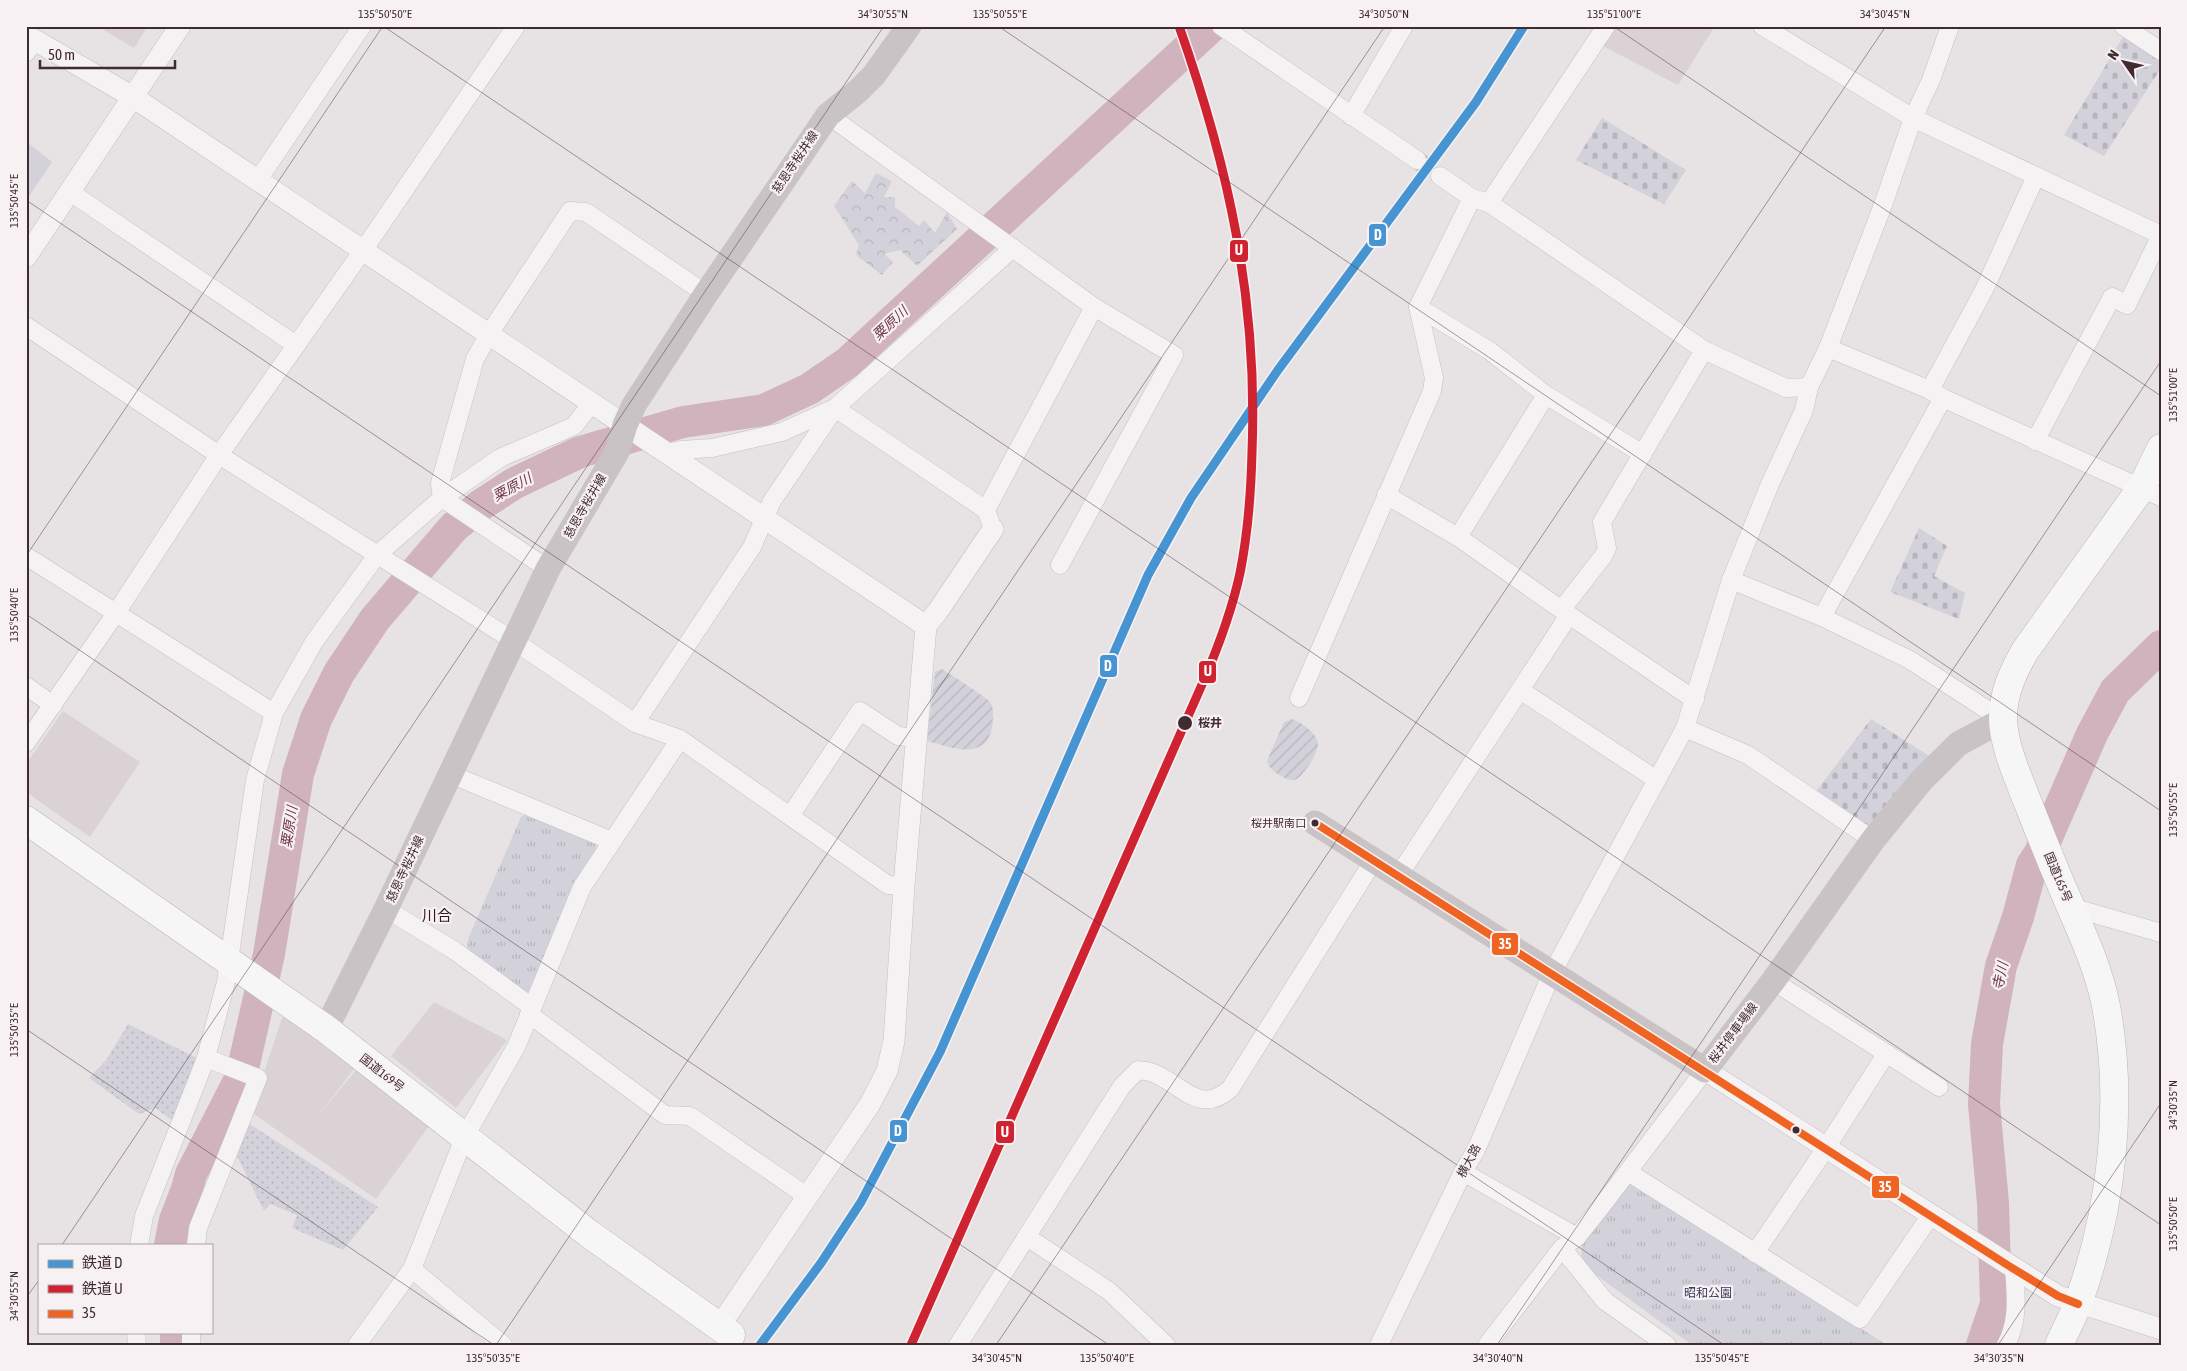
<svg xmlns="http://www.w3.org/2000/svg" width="2187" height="1371" viewBox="0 0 2187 1371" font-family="'Asap Condensed','Noto Sans JP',sans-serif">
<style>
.built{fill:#dad2d4}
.grass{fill:url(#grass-dots)}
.forest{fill:url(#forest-crowns)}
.cemetery{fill:url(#cemetery-stones)}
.park{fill:url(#park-tufts)}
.garden{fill:url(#garden-furrows)}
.pitch{fill:#d3d2db}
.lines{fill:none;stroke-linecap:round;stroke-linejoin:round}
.river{stroke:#d1b3be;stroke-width:32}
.minor-tunnel{stroke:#c6bec1;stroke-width:18;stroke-dasharray:18 9;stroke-linecap:butt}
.minor-casing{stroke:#c4c0c2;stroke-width:19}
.tertiary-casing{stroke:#c4c0c2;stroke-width:22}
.trunk-casing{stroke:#bcb6b8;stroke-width:29}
.minor{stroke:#f5f2f3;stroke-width:18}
.tertiary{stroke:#f5f2f3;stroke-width:21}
.secondary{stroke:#c9c3c5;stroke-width:25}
.trunk{stroke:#f7f6f6;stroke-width:28}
.bus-1-casing{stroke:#f7f1f3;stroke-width:11}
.bus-1{stroke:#f06423;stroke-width:8}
.rail-1-casing{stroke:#f7f1f3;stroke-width:12}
.rail-2-casing{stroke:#f7f1f3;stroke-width:12}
.rail-1{stroke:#4694d1;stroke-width:9}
.rail-2{stroke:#d02332;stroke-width:9}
.ticks{fill:none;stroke:#402b30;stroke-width:1;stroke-opacity:0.45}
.stop-dot{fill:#402b30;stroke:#f7f1f3;stroke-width:2}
.labels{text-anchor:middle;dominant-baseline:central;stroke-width:4.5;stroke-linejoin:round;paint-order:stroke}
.bus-label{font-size:11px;fill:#402b30;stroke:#f7f1f3;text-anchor:end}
.street-label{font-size:12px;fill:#402b30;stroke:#f7f1f3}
.stop-label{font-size:12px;font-weight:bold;fill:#402b30;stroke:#f7f1f3;text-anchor:start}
.park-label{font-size:12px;fill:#393b5b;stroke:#f7f1f3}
.water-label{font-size:14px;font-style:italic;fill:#71374a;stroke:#f7f1f3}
.quarter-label{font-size:15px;fill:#311d21;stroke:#f7f1f3}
.line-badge{stroke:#f7f1f3;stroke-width:2}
.badge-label{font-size:14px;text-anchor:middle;font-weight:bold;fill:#fff}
.neatline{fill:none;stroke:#402b30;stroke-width:2}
.ticks-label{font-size:12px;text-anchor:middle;fill:#402b30}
</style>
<defs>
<pattern id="grass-dots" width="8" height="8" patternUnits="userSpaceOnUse" patternTransform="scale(1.25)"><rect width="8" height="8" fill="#d3d2db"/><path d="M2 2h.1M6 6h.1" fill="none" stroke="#b6b4bc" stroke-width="1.8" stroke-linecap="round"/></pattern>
<pattern id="forest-crowns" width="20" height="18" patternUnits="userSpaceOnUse" patternTransform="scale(1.25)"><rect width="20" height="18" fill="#d3d2db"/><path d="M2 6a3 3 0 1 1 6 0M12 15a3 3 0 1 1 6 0" fill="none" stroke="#b6b4bc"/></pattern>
<pattern id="cemetery-stones" width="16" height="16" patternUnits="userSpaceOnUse" patternTransform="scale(1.25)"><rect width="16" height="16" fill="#d3d2db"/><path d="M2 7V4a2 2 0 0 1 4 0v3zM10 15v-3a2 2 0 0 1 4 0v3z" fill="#b6b4bc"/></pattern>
<pattern id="park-tufts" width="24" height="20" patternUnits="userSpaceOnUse" patternTransform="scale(1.25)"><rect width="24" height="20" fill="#d3d2db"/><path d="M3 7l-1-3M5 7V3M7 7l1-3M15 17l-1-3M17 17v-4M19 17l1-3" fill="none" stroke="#b6b4bc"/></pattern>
<pattern id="garden-furrows" width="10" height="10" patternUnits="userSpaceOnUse" patternTransform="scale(1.25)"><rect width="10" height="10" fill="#d3d2db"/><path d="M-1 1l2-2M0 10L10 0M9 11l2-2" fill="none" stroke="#b6b4bc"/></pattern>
</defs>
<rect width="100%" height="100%" fill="#e7e3e5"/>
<g class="built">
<polygon points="97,26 148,26 134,48"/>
<polygon points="1613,26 1715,26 1678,85 1601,45"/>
<polygon points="63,711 140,762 90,837 26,792 26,764"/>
<polygon points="434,1002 507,1040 456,1108 391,1056"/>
<polygon points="283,1015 354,1069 314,1121 356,1070 429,1126 376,1199 251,1112"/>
</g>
<g class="grass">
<polygon points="128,1024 201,1060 175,1122 155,1108 139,1114 89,1078 107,1059"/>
<polygon points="245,1121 378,1207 343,1250 292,1228 297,1215 270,1204 264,1211 237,1156"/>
</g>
<polygon class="forest" points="876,173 892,181 884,197 895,197 895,207 919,226 924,220 935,233 947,212 957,229 917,266 900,250 884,254 893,262 882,275 856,255 859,245 834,206 852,181 865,193"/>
<g class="cemetery">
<polygon points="2124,35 2161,58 2161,68 2104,156 2064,135"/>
<polygon points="1602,118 1686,170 1664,204 1576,160"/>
<polygon points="1919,528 1947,546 1934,576 1965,593 1959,619 1890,592"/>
<polygon points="1871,719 1931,757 1873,832 1811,798"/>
</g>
<g class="park">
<polygon points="527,814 595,842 597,851 531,991 525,992 467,951 468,939 521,817"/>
<polygon points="1630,1183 1887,1345 1692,1345 1581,1264 1582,1241"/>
</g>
<g class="garden">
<path d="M942,669C951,675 985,696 990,702C995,709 993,719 992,728C985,762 950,747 927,741L935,672Z"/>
<path d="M1292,719C1301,722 1315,732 1318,742C1320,751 1302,779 1294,780C1289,781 1284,777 1279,775C1273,771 1269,768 1267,761L1284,722Z"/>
</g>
<polygon class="pitch" points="26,141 52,162 26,201"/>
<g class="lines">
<g class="river">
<polyline points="170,1245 175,1220 187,1189 191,1174 241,1077 269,954 298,774 316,719 339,673 375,619 454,527 481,505 515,483 580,452 683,422 764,410 809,389 847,363 1212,26"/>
<polyline points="176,1345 176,1332"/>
<polyline points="1982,1345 1996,1304 1993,1203 1984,1104 1987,1044 2001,966 2018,917 2032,865 2040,853 2092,734 2115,691 2161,646"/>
</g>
<polyline class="minor-tunnel" points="1417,160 1440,176"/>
<defs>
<g id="minor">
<polyline points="1221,26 1417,160"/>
<polyline points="1762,26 1913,118 2161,235 2127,305 2112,297 2035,441"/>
<polyline points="2123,26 2161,51"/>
<polyline points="26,53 35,40"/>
<polyline points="828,115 1094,307 1174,355 1060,565"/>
<polyline points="1351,116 1404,26"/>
<polyline points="258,180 362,26"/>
<polyline points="70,192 296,345"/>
<polyline points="1472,198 1489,203 1704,350 1786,388 1809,387"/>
<polyline points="1489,203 1606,26"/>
<polyline points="1418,307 1490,351 1546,395 1643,454"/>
<polyline points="26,326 219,455 514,641 635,723 680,739 888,885 904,886"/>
<polyline points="1828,348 1930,390 1943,398 2161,497"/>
<polyline points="1930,390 1984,290 2036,176"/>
<polyline points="667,453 681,450 712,448 782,432 835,408 986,510"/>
<polyline points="1386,495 1458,537 1569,615 1695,700"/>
<polyline points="990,521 986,510 1094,307"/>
<polyline points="1458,537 1546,395"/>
<polyline points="26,556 274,713 255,780 226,982 206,1058 144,1216 139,1245"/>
<polyline points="548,569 442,498 500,458 574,426 592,403"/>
<polyline points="1731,580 1822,617 1910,660 2003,720"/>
<polyline points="1562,609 1604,555 1607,548 1602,522 1704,350"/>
<polyline points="1822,617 1943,398"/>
<polyline points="26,686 53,705"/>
<polyline points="1520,690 1657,780"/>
<polyline points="1299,698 1432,391 1434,378 1418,307 1472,198 1440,176"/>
<polyline points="274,713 314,642 377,555 442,498 440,483 475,359 489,334 570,211 586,212 706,294"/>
<polyline points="635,723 752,547 772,501 835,408 1013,248"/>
<polyline points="1685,728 1748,755 1873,840"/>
<polyline points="26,743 116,613 219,455 373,236 516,26"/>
<polyline points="450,774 612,841"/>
<polyline points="790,816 860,711 898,736 916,738"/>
<polyline points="1399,875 1569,615"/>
<polyline points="2071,907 2161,933"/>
<polyline points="386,909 455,951 532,1007"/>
<polyline points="1773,981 1939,1087"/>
<polyline points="529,1014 665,1115 690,1116 808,1197"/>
<polyline points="1463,1172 1577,1237"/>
<polyline points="1628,1172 1860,1319 1931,1215"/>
<polyline points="1027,1237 1109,1291 1166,1345"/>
<polyline points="196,1245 198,1228 258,1078 206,1058"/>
<polyline points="1562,1248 1605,1301 1667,1345"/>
<polyline points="1755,1253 1826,1148 1886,1054"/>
<polyline points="412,1269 503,1345"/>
<polyline points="136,1332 137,1345"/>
<polyline points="191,1332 191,1345"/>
<polyline points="357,1345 412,1269 464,1138 516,1047 582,887 680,739"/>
<path d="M958,1345L1122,1086L1138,1070C1143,1071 1149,1071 1153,1073C1182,1084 1199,1116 1230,1089L1374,860"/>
<polyline points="1379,1345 1463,1172 1476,1150 1552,973 1685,728 1731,580 1770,484 1804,410 1809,387 1828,348 1883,205 1913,118 1931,80 1950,26"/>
<polyline points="1487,1345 1562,1248 1577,1237 1604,1203 1705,1070"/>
<path d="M2006,1345C2019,1321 2016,1295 2014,1269"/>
</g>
<g id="tertiary">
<polyline points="26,35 133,97 926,626"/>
<polyline points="26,257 180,26"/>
<polyline points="1705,1070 2058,1296 2161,1329"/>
<polyline points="719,1327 870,1104 887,1071 894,1041 904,886 926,626 938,611 993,529"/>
</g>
<g id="trunk">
<polyline points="26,820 326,1029 588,1233 731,1335"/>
<path d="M2059,1345C2065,1331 2073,1317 2078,1303C2112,1210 2124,1104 2106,1006C2098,965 2079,927 2063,889C2050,859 2038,828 2026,798C2017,775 2003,743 2003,718C2003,693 2013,672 2025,651L2142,487L2161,448"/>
</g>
</defs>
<use href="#minor" class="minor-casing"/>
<use href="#tertiary" class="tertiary-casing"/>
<use href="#trunk" class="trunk-casing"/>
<use href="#minor" class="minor"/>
<use href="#tertiary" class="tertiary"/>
<g class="secondary">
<polyline points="1315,823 1705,1070 1773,981 1873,840 1921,781 1958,744 2003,720"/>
<polyline points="326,1029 386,909 548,569 617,452 625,425 634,405 706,294 828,115 858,91 874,75 909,26"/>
</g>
<use href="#trunk" class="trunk"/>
<defs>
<polyline id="bus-1" points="1315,823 2009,1266 2058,1296 2078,1304"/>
</defs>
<use href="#bus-1" class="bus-1-casing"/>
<use href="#bus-1" class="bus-1"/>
<defs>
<polyline id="rail-1" points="760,1345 821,1263 861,1202 940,1052 1148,575 1191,498 1278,370 1476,102 1524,26"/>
<path id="rail-2" d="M911,1345L1204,680C1219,645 1232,610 1240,573C1248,533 1251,492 1252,452C1258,301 1229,168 1179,26"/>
</defs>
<use href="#rail-1" class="rail-1-casing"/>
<use href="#rail-2" class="rail-2-casing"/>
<use href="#rail-1" class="rail-1"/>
<use href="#rail-2" class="rail-2"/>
</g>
<path class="ticks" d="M383,26L2161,1225M998,26L2161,811M1613,26L2161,396M26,200L1724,1345M26,556L383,26M26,614L1109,1345M26,1029L494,1345M62,1245L884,26M26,1298L39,1280M496,1345L1385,26M996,1345L1886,26M1497,1345L2161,361M1998,1345L2161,1103"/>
<g class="stop-dot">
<circle cx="1185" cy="723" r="8"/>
<circle cx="1315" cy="823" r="4.5"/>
<circle cx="1796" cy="1130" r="4.5"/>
</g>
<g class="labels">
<g class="bus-label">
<text x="1306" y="823">桜井駅南口</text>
</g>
<g class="street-label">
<text transform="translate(795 162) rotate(-56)">慈恩寺桜井線</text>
<text transform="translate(585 506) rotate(-60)">慈恩寺桜井線</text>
<text transform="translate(405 869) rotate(-65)">慈恩寺桜井線</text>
<text transform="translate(2058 877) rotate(67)">国道165号</text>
<text transform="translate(1733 1033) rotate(-53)">桜井停車場線</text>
<text transform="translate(382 1073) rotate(38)">国道169号</text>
<text transform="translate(1469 1161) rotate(-62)">横大路</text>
</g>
<g class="stop-label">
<text x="1198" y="723">桜井</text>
</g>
<g class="park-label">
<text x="1708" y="1293">昭和公園</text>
</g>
<g class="water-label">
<text transform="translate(890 323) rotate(-43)">粟原川</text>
<text transform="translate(512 487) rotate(-29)">粟原川</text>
<text transform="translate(289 827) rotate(-81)">粟原川</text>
<text transform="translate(2000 976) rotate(-78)">寺川</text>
</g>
<g class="quarter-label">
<text x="437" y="915">川合</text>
</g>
</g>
<g class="line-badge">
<rect x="1368" y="223" width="19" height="24" rx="5" fill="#4694d1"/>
<rect x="1229" y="239" width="20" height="24" rx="5" fill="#d02332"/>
<rect x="1099" y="654" width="19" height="24" rx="5" fill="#4694d1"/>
<rect x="1198" y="660" width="19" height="24" rx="5" fill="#d02332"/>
<rect x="1491" y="932" width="28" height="24" rx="5" fill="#f06423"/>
<rect x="889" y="1119" width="19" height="24" rx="5" fill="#4694d1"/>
<rect x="995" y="1120" width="20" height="24" rx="5" fill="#d02332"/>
<rect x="1871" y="1175" width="29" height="24" rx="5" fill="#f06423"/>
</g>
<g class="badge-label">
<text x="1378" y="240">D</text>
<text x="1239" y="255">U</text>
<text x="1108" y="671">D</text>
<text x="1208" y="676">U</text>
<text x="1505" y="949">35</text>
<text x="898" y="1136">D</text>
<text x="1005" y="1137">U</text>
<text x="1885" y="1192">35</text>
</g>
<rect width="2187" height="1371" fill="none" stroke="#f7f1f3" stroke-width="55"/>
<rect x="38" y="1244" width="175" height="90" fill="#f7f1f3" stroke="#aea2a5"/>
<rect x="48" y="1260" width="25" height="8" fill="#4694d1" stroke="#aea2a5"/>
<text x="82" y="1268" font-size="15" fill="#402b30">鉄道 D</text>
<rect x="48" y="1285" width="25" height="8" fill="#d02332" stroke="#aea2a5"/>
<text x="82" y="1294" font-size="15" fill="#402b30">鉄道 U</text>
<rect x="48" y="1310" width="25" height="8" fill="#f06423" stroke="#aea2a5"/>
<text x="82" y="1318" font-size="15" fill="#402b30">35</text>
<g transform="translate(2124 62) rotate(304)" stroke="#f7f1f3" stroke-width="4" paint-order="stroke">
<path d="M0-4L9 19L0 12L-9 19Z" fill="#402b30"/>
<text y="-8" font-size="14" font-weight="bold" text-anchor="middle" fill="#402b30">N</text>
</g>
<path d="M40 60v8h135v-8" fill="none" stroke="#402b30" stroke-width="2.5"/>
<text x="48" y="60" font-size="15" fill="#402b30" stroke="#f7f1f3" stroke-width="4" paint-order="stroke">50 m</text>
<rect x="28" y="28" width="2132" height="1316" class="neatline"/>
<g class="ticks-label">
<text x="385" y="18">135°50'50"E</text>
<text x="883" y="18">34°30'55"N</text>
<text x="1000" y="18">135°50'55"E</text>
<text x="1384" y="18">34°30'50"N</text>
<text x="1614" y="18">135°51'00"E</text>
<text x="1885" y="18">34°30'45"N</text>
<text transform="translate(14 201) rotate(-90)" y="4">135°50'45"E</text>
<text transform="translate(2173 395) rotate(-90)" y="4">135°51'00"E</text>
<text transform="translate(14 615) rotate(-90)" y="4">135°50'40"E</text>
<text transform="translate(2173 810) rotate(-90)" y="4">135°50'55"E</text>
<text transform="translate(14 1030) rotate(-90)" y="4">135°50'35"E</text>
<text transform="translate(2173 1105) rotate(-90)" y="4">34°30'35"N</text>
<text transform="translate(2173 1224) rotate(-90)" y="4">135°50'50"E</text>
<text transform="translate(14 1296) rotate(-90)" y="4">34°30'55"N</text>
<text x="493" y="1362">135°50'35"E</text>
<text x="997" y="1362">34°30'45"N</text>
<text x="1107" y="1362">135°50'40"E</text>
<text x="1498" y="1362">34°30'40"N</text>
<text x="1722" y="1362">135°50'45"E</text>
<text x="1999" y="1362">34°30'35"N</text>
</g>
</svg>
